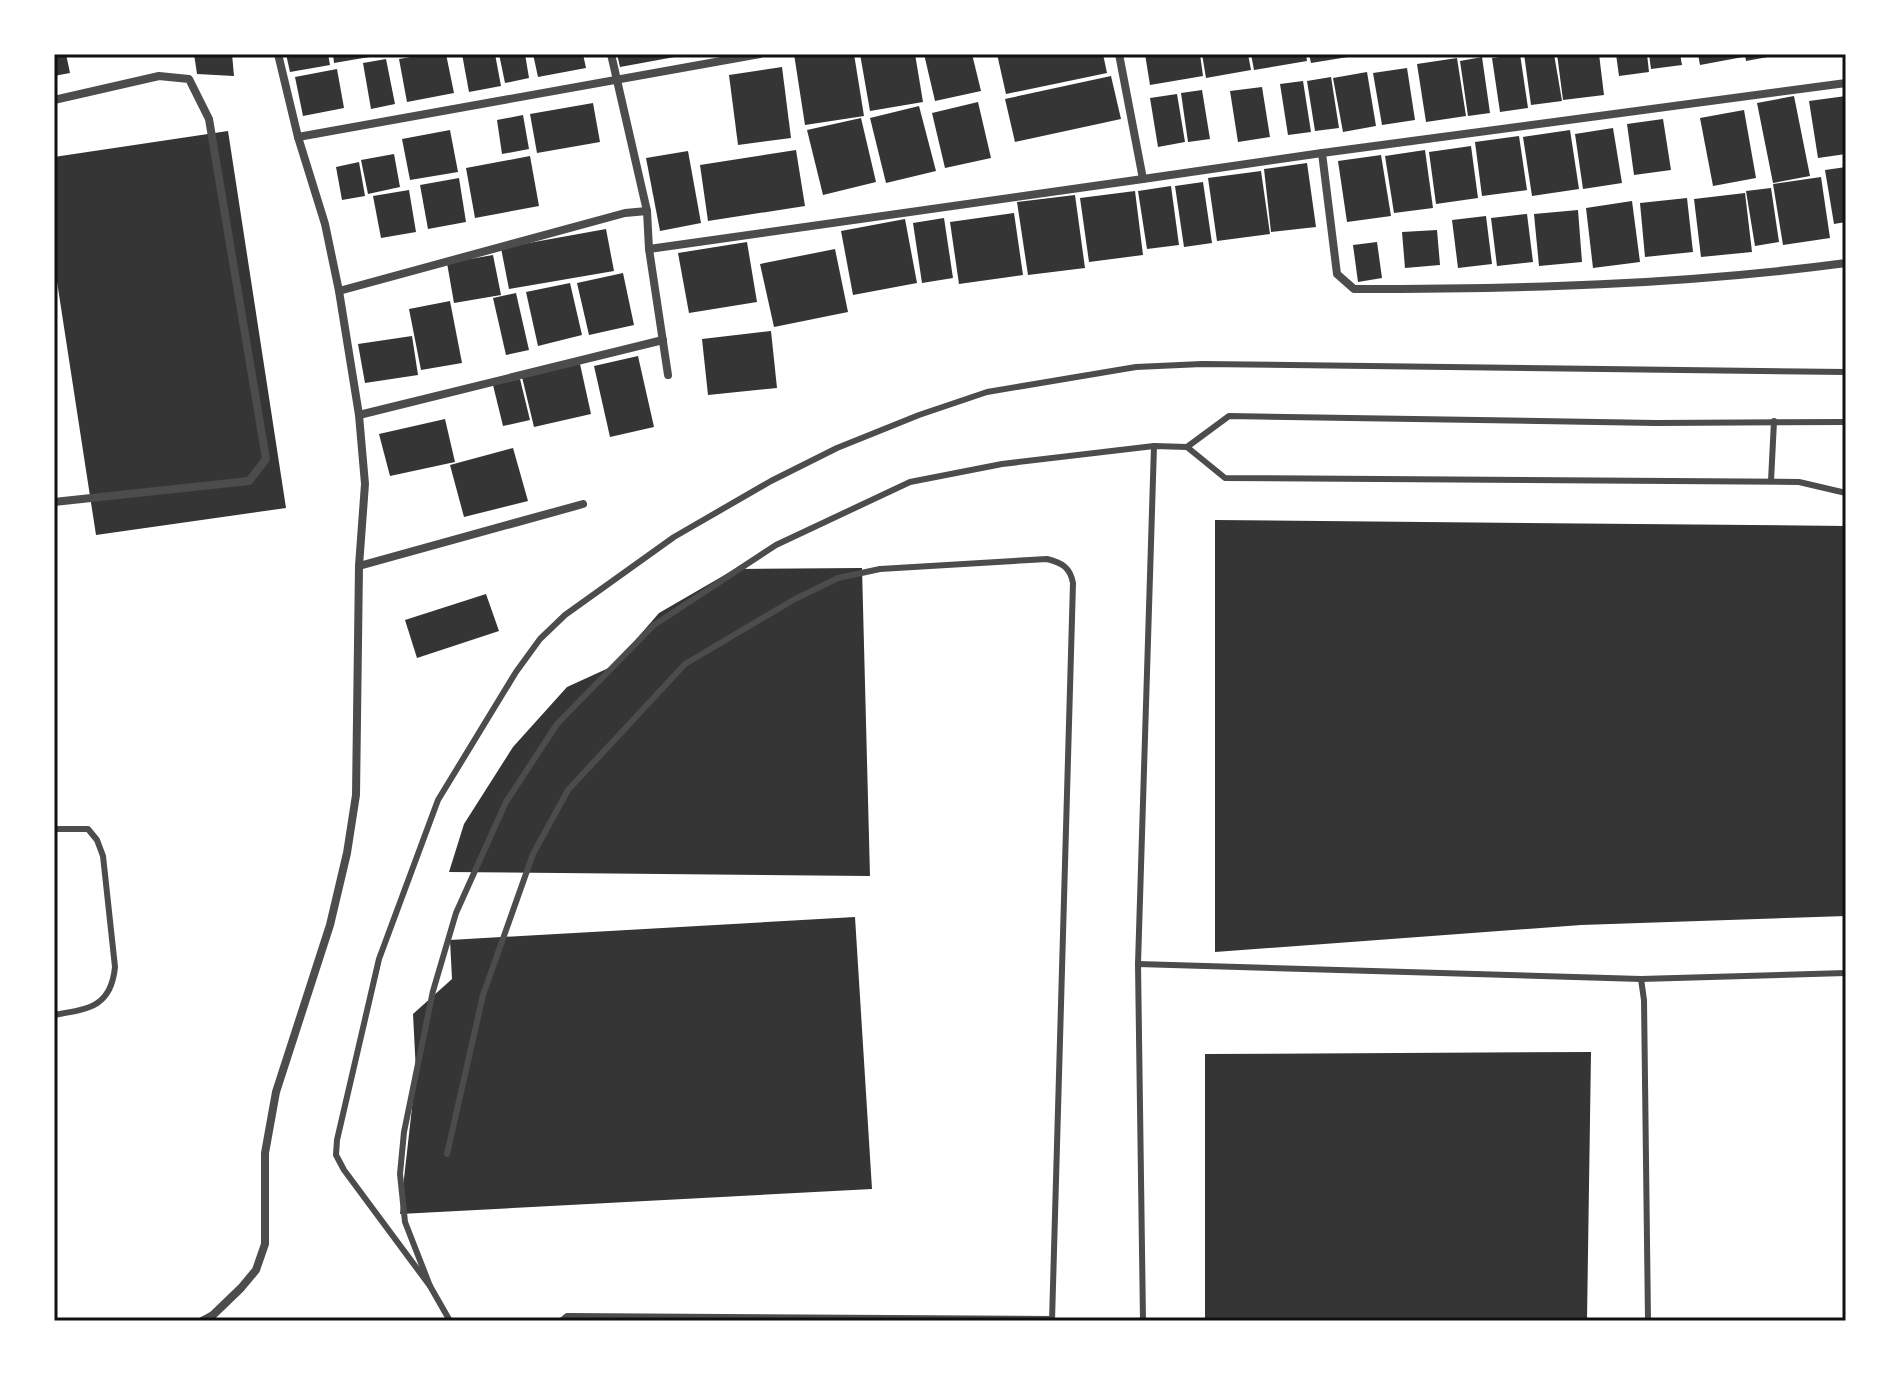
<svg xmlns="http://www.w3.org/2000/svg" width="1900" height="1375" viewBox="0 0 1900 1375" font-family="'IBM Plex Sans',sans-serif">
<style>
.building{fill:#353535}
.lines{fill:none;stroke-linecap:round;stroke-linejoin:round}
.service{stroke:#4c4c4c;stroke-width:6}
.minor{stroke:#4c4c4c;stroke-width:8}
.neatline{fill:none;stroke:#111;stroke-width:3}
</style>
<rect width="100%" height="100%" fill="#fff"/>
<g class="building">
<polygon points="54,54 66,54 70,73 54,76"/>
<polygon points="194,54 232,54 234,76 197,74"/>
<polygon points="286,54 328,54 330,65 290,72"/>
<polygon points="333,54 375,54 375,56 334,63"/>
<polygon points="427,54 446,54 454,93 407,102 399,59"/>
<polygon points="462,54 495,54 501,86 469,92"/>
<polygon points="499,54 525,54 529,78 505,83"/>
<polygon points="533,54 583,54 586,68 538,77"/>
<polygon points="617,54 680,54 680,56 620,67"/>
<polygon points="794,54 854,54 864,116 805,125"/>
<polygon points="860,54 915,54 923,102 870,111"/>
<polygon points="924,54 972,54 981,91 935,101"/>
<polygon points="997,54 1103,54 1107,73 1006,94"/>
<polygon points="1145,54 1200,54 1203,76 1150,85"/>
<polygon points="1202,54 1248,54 1251,70 1206,78"/>
<polygon points="1251,54 1306,54 1307,61 1254,70"/>
<polygon points="1309,54 1354,54 1354,56 1311,63"/>
<polygon points="1520,54 1528,108 1500,112 1492,58"/>
<polygon points="1524,54 1554,54 1562,101 1531,105"/>
<polygon points="1557,54 1599,54 1604,95 1563,100"/>
<polygon points="1616,54 1647,54 1649,72 1619,76"/>
<polygon points="1649,54 1680,54 1682,65 1651,69"/>
<polygon points="1698,54 1742,54 1743,57 1700,65"/>
<polygon points="1745,54 1773,54 1773,56 1746,61"/>
<polygon points="1482,57 1490,113 1468,116 1460,61"/>
<polygon points="1457,58 1466,116 1426,122 1417,64"/>
<polygon points="386,59 395,104 371,109 363,63"/>
<polygon points="782,67 791,138 738,145 729,75"/>
<polygon points="1407,68 1415,120 1382,125 1373,73"/>
<polygon points="337,69 344,108 303,116 295,77"/>
<polygon points="1367,72 1376,126 1343,132 1333,78"/>
<polygon points="1111,76 1121,119 1015,142 1005,99"/>
<polygon points="1331,77 1339,128 1315,131 1307,81"/>
<polygon points="1303,81 1311,132 1288,135 1280,84"/>
<polygon points="1262,87 1270,137 1238,142 1230,91"/>
<polygon points="1202,90 1210,139 1188,142 1181,93"/>
<polygon points="1177,94 1185,142 1158,147 1150,98"/>
<polygon points="1794,96 1810,176 1773,183 1757,103"/>
<polygon points="1846,96 1846,154 1818,158 1809,101"/>
<polygon points="978,102 991,158 945,168 932,113"/>
<polygon points="593,103 600,142 537,153 530,114"/>
<polygon points="919,106 936,171 886,183 870,118"/>
<polygon points="1744,110 1756,178 1713,186 1700,118"/>
<polygon points="523,115 529,149 502,154 497,120"/>
<polygon points="861,118 876,182 823,195 807,130"/>
<polygon points="1663,119 1671,170 1634,175 1627,124"/>
<polygon points="1613,128 1622,183 1583,189 1575,134"/>
<polygon points="450,130 458,172 410,180 402,139"/>
<polygon points="1570,130 1579,189 1532,196 1523,137"/>
<polygon points="228,131 286,508 96,535 54,262 54,157"/>
<polygon points="1519,136 1527,190 1482,196 1475,142"/>
<polygon points="1471,146 1478,198 1436,204 1429,152"/>
<polygon points="796,150 805,206 708,221 700,165"/>
<polygon points="1425,150 1433,208 1394,213 1385,156"/>
<polygon points="688,151 701,223 660,231 646,158"/>
<polygon points="394,154 400,187 368,194 361,160"/>
<polygon points="1381,155 1391,216 1347,222 1338,161"/>
<polygon points="530,156 539,206 475,218 466,168"/>
<polygon points="359,162 365,196 342,200 336,167"/>
<polygon points="1307,163 1316,227 1271,232 1264,169"/>
<polygon points="1846,167 1846,222 1834,224 1825,170"/>
<polygon points="1261,171 1270,234 1217,241 1208,178"/>
<polygon points="1821,177 1830,238 1783,245 1773,184"/>
<polygon points="459,178 466,222 428,229 420,185"/>
<polygon points="1203,182 1212,243 1184,247 1175,186"/>
<polygon points="1171,186 1179,245 1147,249 1138,191"/>
<polygon points="1771,188 1779,242 1755,246 1746,191"/>
<polygon points="409,190 416,232 381,238 373,196"/>
<polygon points="1135,191 1143,255 1089,262 1080,198"/>
<polygon points="1745,193 1752,252 1701,257 1694,199"/>
<polygon points="1075,195 1085,268 1028,275 1017,202"/>
<polygon points="1687,198 1693,252 1645,257 1640,203"/>
<polygon points="1632,201 1640,262 1593,268 1586,208"/>
<polygon points="1578,210 1582,262 1539,266 1534,214"/>
<polygon points="1014,213 1023,275 959,284 950,222"/>
<polygon points="1527,214 1533,262 1497,266 1491,218"/>
<polygon points="1486,216 1492,264 1458,268 1452,220"/>
<polygon points="944,218 953,278 922,283 913,223"/>
<polygon points="905,219 917,283 853,295 841,231"/>
<polygon points="606,229 614,271 509,289 501,248"/>
<polygon points="1437,230 1440,265 1405,268 1402,232"/>
<polygon points="747,242 757,302 689,313 678,253"/>
<polygon points="1377,242 1382,278 1358,282 1353,245"/>
<polygon points="835,249 848,312 774,327 760,264"/>
<polygon points="493,255 501,295 454,303 447,263"/>
<polygon points="623,273 634,325 589,335 577,283"/>
<polygon points="570,283 582,335 538,346 526,292"/>
<polygon points="516,293 529,350 506,355 493,298"/>
<polygon points="450,301 462,363 421,370 409,309"/>
<polygon points="771,331 777,388 708,395 702,339"/>
<polygon points="412,336 418,375 365,383 358,344"/>
<polygon points="638,356 654,427 610,437 594,366"/>
<polygon points="580,364 591,414 534,427 522,377"/>
<polygon points="520,379 530,420 503,426 493,385"/>
<polygon points="445,419 455,462 390,476 379,434"/>
<polygon points="513,448 528,501 464,517 450,465"/>
<polygon points="1215,520 1846,526 1846,916 1581,925 1215,952"/>
<polygon points="862,568 870,876 449,872 464,824 513,747 567,687 613,666 659,613 735,569"/>
<polygon points="486,594 499,631 417,658 405,620"/>
<polygon points="855,917 872,1189 400,1214 416,1072 413,1014 452,979 450,940"/>
<polygon points="1591,1052 1587,1321 1205,1321 1205,1054"/>
</g>
<g class="lines">
<g class="service">
<polyline points="1187,447 1229,416 1656,423 1846,422"/>
<polyline points="1771,481 1774,421"/>
<path d="M54,829H88L97,840L103,856L115,967C111,1007 89,1009 54,1015"/>
<polyline points="1138,964 1641,979 1846,973"/>
<polyline points="1641,979 1644,1000 1648,1321"/>
<path d="M447,1154L483,995L533,854L568,790L685,664L795,599L838,578L880,569L1047,559C1062,563 1070,567 1073,583L1052,1321"/>
<polyline points="430,1286 344,1170 336,1155 337,1140 379,959 438,800 516,672 540,639 565,615 674,537 771,481 837,448 919,415 987,392 1136,367 1202,364 1846,372"/>
<polyline points="450,1321 430,1286 405,1222 400,1174 404,1132 433,991 456,913 506,802 557,724 654,625 776,545 910,482 1002,464 1154,446 1187,447 1225,478 1799,482 1846,493"/>
<polyline points="561,1321 567,1316 1052,1319"/>
<polyline points="1143,1321 1138,964 1154,446"/>
</g>
<g class="minor">
<polyline points="278,54 298,137 325,224 339,291 359,415 365,484 359,566 583,504"/>
<polyline points="611,54 647,211 649,249 668,375"/>
<polyline points="1119,54 1143,179 1322,153 1846,83"/>
<polyline points="54,100 159,76 189,79 209,119 266,459 249,481 54,502"/>
<polyline points="298,137 760,54"/>
<path d="M1322,153L1337,274L1354,289C1519,289 1682,285 1846,263"/>
<polyline points="649,249 1143,179"/>
<polyline points="339,291 625,213 647,211"/>
<polyline points="359,415 663,340"/>
<polyline points="202,1321 213,1315 241,1288 256,1270 265,1244 265,1153 276,1092 330,925 347,853 356,795 359,566"/>
</g>
</g>
<rect width="1900" height="1375" fill="none" stroke="#ffffff" stroke-width="112"/>
<rect x="56" y="56" width="1788" height="1263" class="neatline"/>
</svg>
